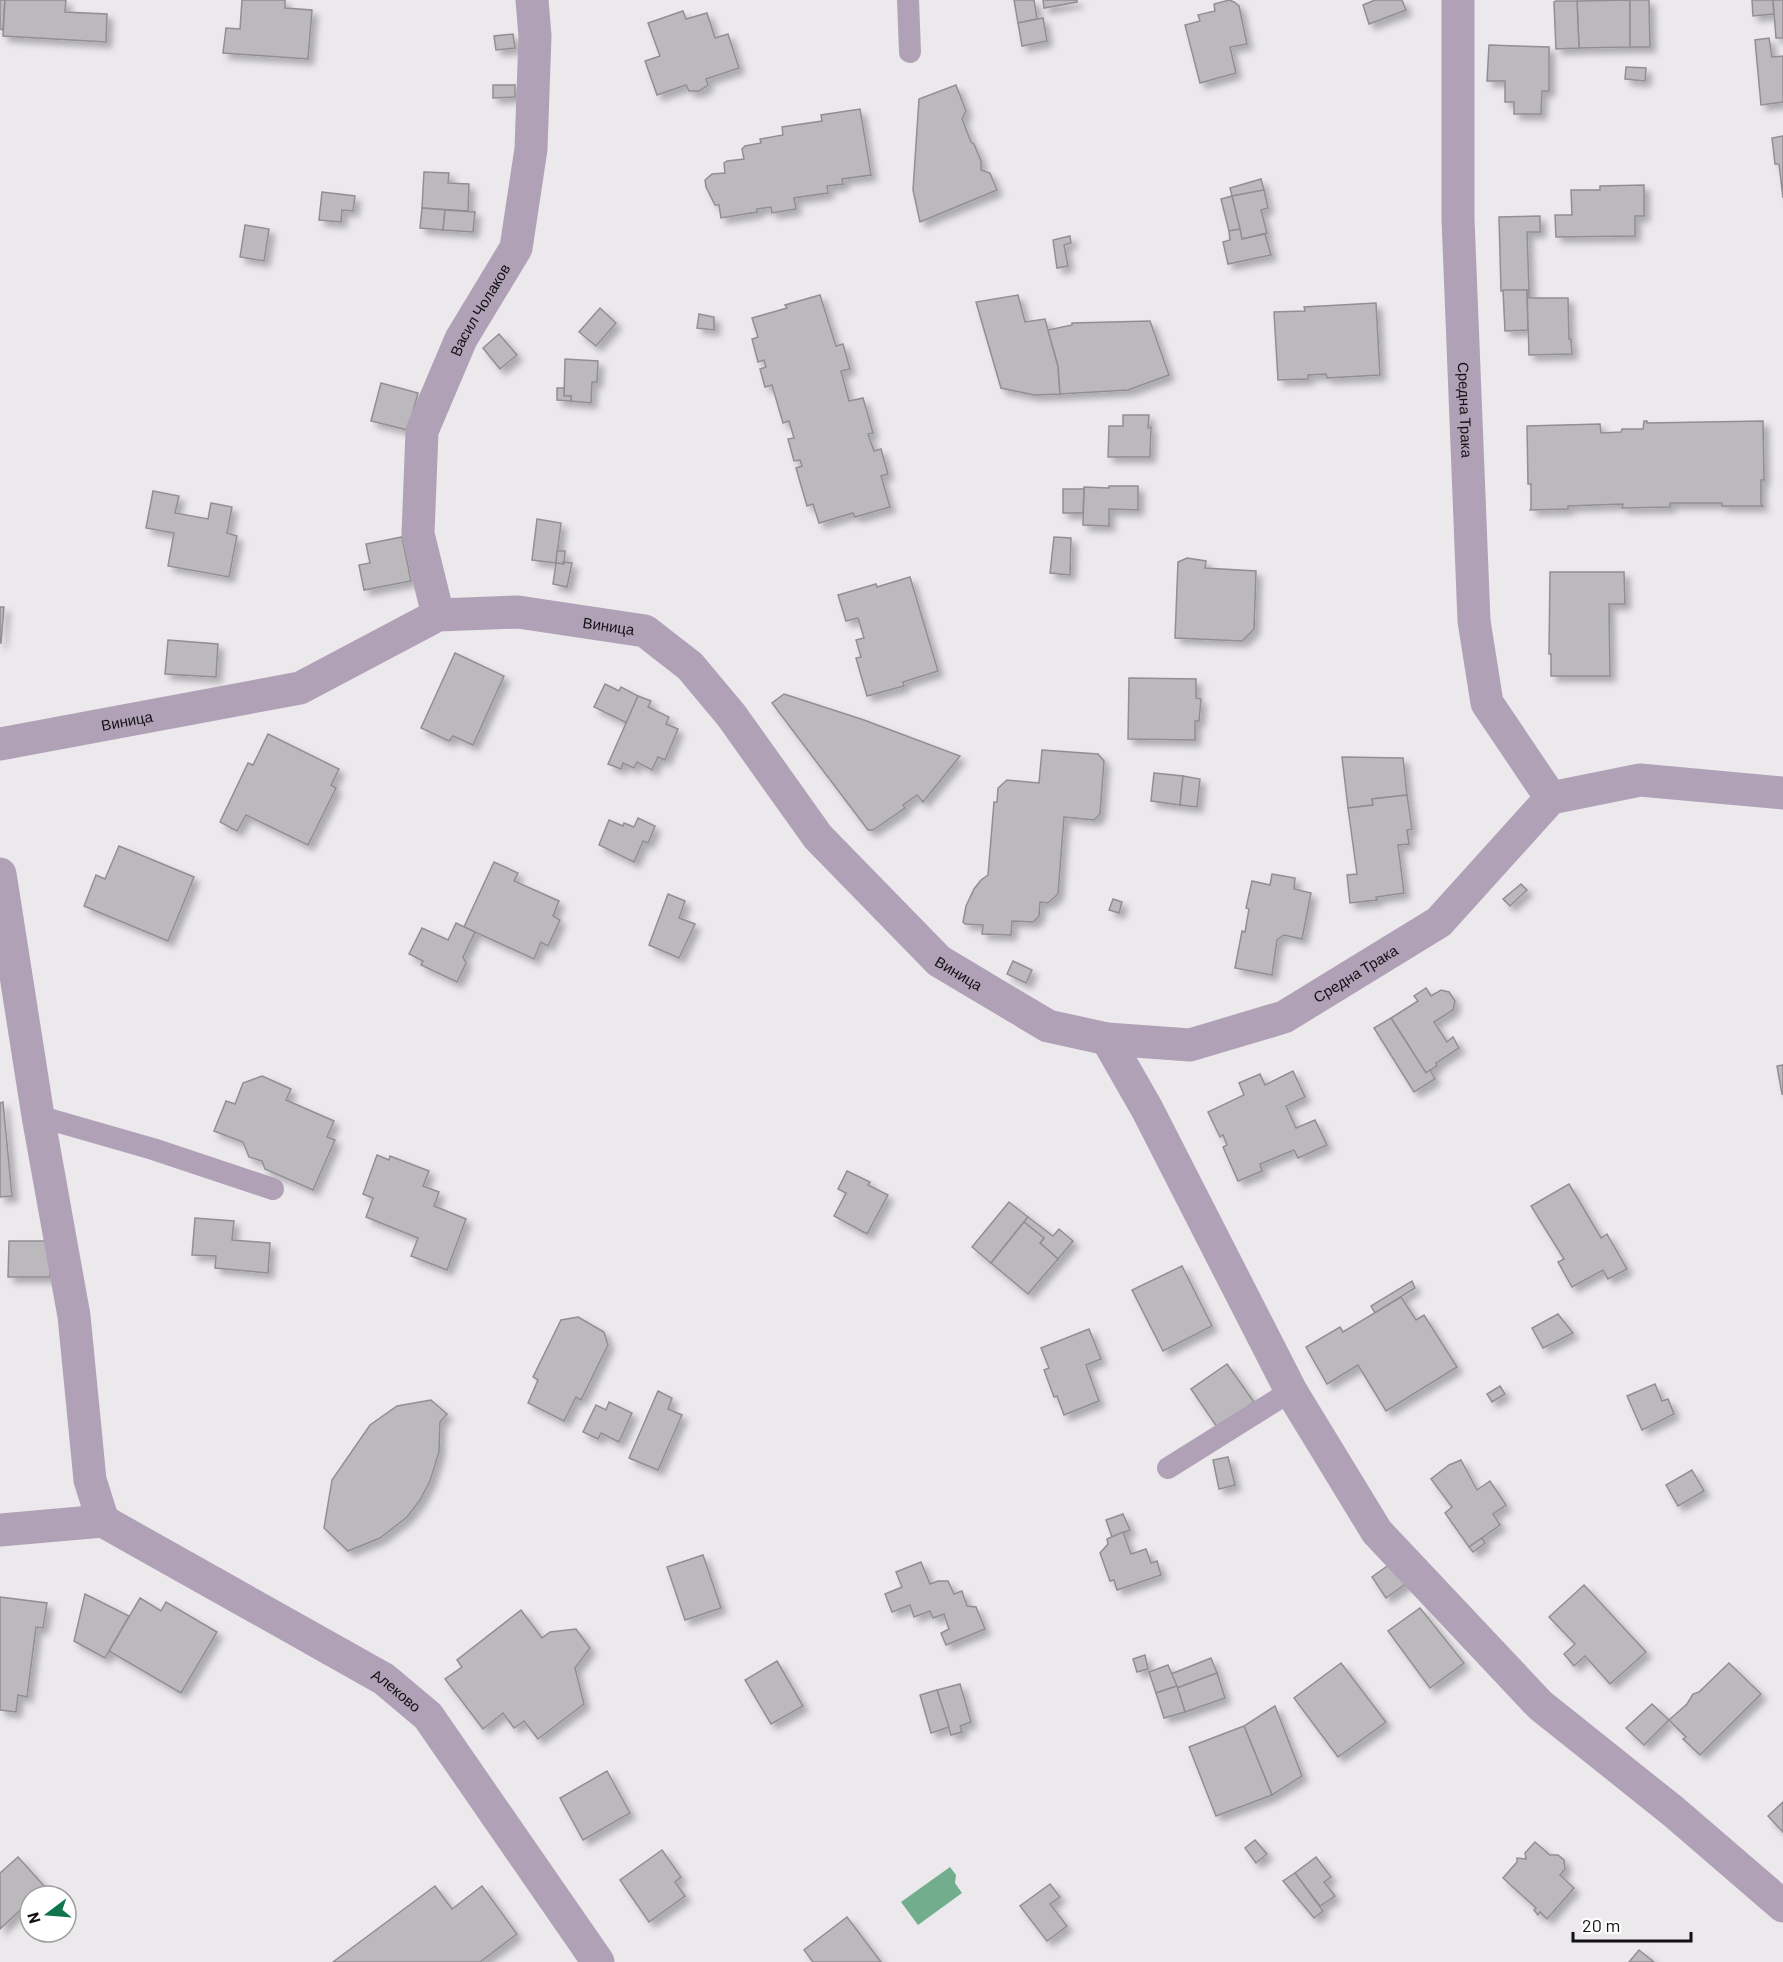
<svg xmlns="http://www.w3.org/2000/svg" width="1783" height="1962" viewBox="0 0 1783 1962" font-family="Barlow,sans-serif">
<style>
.water{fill:#72ae8d}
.building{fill:#bbb9bc;stroke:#928f92;stroke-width:1.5;filter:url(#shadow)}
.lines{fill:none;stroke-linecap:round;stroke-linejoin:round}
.lane{stroke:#b1a1b7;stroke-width:22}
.street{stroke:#b1a1b7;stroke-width:33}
.labels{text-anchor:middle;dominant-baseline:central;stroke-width:4.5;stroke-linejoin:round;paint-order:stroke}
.street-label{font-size:15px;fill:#121112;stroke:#fff}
</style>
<defs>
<filter id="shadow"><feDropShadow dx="5.5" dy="5.5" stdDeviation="3" flood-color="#0004"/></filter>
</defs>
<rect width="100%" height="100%" fill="#ebe9ec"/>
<polygon class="water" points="950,1867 956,1875 955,1883 962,1893 918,1925 901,1902"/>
<g class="building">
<polygon points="0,0 5,0 3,30 0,29"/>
<polygon points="5,0 66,0 65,12 107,14 106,42 3,36"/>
<polygon points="242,0 285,0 285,8 312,10 308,59 223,53 226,28 240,29"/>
<polygon points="1014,0 1034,0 1037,19 1018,23"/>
<polygon points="1043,0 1077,0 1077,2 1044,8"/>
<polygon points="1229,0 1234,2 1239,6 1247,44 1230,47 1236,73 1200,83 1185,25 1200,21 1198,15 1215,11 1214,4"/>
<polygon points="1375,0 1402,0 1406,10 1369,24 1363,5"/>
<polygon points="1630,0 1630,47 1579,48 1577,1"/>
<polygon points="1630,0 1649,0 1650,47 1630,47"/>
<polygon points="1752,0 1773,0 1774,14 1753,16"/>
<polygon points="1773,0 1783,0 1783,38 1776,38"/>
<polygon points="1556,1 1577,1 1579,48 1556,49 1554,2"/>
<polygon points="683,11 686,19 707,13 715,38 728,34 739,68 706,79 708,85 699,91 689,91 686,85 657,95 645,61 660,56 648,23"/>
<polygon points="1043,18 1047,41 1022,46 1018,23"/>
<polygon points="513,34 515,48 496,50 494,36"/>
<polygon points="1769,38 1772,57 1783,56 1783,102 1761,105 1755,40"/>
<polygon points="1489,45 1549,47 1549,91 1542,91 1541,114 1514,114 1514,102 1505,102 1505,81 1487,81"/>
<polygon points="1626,67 1646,68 1645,81 1625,79"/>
<polygon points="493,85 515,85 515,97 493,98"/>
<polygon points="956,85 966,111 962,119 971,142 974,144 981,161 981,170 990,173 997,190 920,222 913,190 919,99"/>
<polygon points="860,109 871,175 842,179 843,184 827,186 828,193 794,198 796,209 772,213 771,207 757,209 757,212 721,218 719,205 715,205 706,187 705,180 712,174 725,173 724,163 727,161 744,159 742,149 745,146 761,143 760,139 783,135 782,127 822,121 821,115"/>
<polygon points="1783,136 1783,198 1779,164 1775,164 1772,138"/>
<polygon points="424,172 449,173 448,183 469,184 468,211 422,208"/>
<polygon points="1261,179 1264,190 1232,196 1230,188"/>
<polygon points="1644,185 1644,216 1635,216 1635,236 1556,237 1555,215 1572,215 1571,190 1600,190 1600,186"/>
<polygon points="1264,190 1268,208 1261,210 1267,233 1242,239 1232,196"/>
<polygon points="322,192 355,196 353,211 342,210 341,222 319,220"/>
<polygon points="1232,196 1240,229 1229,231 1221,199"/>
<polygon points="422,208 445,210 443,230 420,228"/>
<polygon points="445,210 475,212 473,232 443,230"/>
<polygon points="1540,216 1540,232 1527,232 1529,290 1501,291 1499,217"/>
<polygon points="245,225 269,229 264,261 240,257"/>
<polygon points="1240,229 1242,239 1265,234 1271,255 1228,264 1223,242 1230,240 1229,231"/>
<polygon points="1070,236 1071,243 1064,245 1068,266 1057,268 1053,240"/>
<polygon points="1503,290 1527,290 1528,330 1505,331"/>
<polygon points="1527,290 1529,290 1529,298 1568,298 1569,339 1571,339 1572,354 1529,355"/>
<polygon points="820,295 836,346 843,344 850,369 841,371 849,401 863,398 873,433 868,434 874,451 881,449 888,474 881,476 890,507 855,517 853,513 819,523 813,504 807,506 796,468 802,466 800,460 794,461 788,439 794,438 789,421 783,423 772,385 765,387 760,369 766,367 764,360 758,362 752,339 758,337 752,318 787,308 785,305"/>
<polygon points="1018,295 1025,322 1045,319 1058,366 1060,394 1034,395 1001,388 976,302"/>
<polygon points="1376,303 1380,375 1327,378 1326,374 1308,375 1308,379 1278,380 1274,312 1305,311 1304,307"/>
<polygon points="600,308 616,323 596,346 579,332"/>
<polygon points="699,314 714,317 714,330 697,328"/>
<polygon points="1150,321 1169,375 1128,390 1060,394 1058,366 1048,330 1072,325 1072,323"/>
<polygon points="499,334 517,355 500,369 483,348"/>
<polygon points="565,359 598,361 597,382 592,382 591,403 571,401 571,396 564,396"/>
<polygon points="381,383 418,393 408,430 371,421"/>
<polygon points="557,388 564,388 564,396 571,396 571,401 557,400"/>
<polygon points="1123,415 1149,415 1148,428 1151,427 1150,457 1108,457 1109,426 1123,426"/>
<polygon points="1644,421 1647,421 1647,423 1763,421 1764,480 1761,480 1761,504 1763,506 1722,506 1722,503 1670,503 1670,507 1622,508 1623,504 1568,506 1568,509 1530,510 1531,508 1531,484 1528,484 1527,426 1600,424 1601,433 1621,432 1622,429 1643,429"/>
<polygon points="1109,486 1138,486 1138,510 1109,509 1109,526 1083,525 1084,487 1109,488"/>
<polygon points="1063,489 1084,489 1083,513 1063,513"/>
<polygon points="153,491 179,496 175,513 208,519 211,503 232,507 227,533 237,536 229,577 168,566 174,533 146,528"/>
<polygon points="537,519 561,523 556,563 532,560"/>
<polygon points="402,537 411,581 364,590 359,565 370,563 366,544"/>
<polygon points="1054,537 1071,538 1070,575 1050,573"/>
<polygon points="557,551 565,551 564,564 556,563"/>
<polygon points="1187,558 1206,561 1205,568 1256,571 1254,629 1242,641 1175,638 1178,562"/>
<polygon points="563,562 572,563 567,587 553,584 556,563 564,564"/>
<polygon points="1550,572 1624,572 1625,604 1609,604 1610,676 1551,676 1551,654 1549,654"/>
<polygon points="910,577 938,671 903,682 904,686 867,696 856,658 861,657 856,640 864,638 858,618 846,621 838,595 876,584 877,587"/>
<polygon points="0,607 4,607 1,643 0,643"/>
<polygon points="168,640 218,644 216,677 165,674"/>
<polygon points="455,653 504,676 473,745 453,736 449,741 421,728"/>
<polygon points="1129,678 1196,679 1196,698 1201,699 1199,721 1195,721 1195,740 1128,739"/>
<polygon points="605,684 619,691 621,687 638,696 627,723 594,707"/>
<polygon points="784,694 864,720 960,756 923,802 917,795 903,805 905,808 873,830 868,830 772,703"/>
<polygon points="638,696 651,701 648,707 669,717 666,724 678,729 665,760 658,757 652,770 637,762 634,768 623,763 621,769 608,764"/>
<polygon points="268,734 339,769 331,785 336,788 308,845 246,815 237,831 220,822 248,763 253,765"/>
<polygon points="1042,750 1098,754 1104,761 1100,814 1094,820 1064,817 1058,894 1048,903 1040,902 1039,916 1033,922 1012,921 1011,935 982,934 983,925 965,924 963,922 966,906 974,889 981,880 988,875 994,802 997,802 998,788 1007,780 1039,783"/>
<polygon points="1342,757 1403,758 1407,795 1372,799 1373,805 1348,808"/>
<polygon points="1154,773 1183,776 1180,805 1151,801"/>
<polygon points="1183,776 1200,779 1197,807 1180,805"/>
<polygon points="1407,795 1412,829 1407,830 1409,844 1398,845 1404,893 1376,897 1377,900 1350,903 1347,875 1357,874 1348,808 1373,805 1372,799"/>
<polygon points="638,818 655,826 648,843 643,841 634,862 599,845 609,820 623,826 624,823 634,827"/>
<polygon points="119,846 194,877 168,941 84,906 96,875 105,879"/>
<polygon points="494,862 518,873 514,881 559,901 553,916 560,920 548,946 541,942 534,959 464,927"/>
<polygon points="1272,874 1295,878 1294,889 1311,893 1302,939 1284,935 1277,940 1272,975 1235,968 1242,931 1245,932 1249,909 1246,908 1252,881 1270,885"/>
<polygon points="1521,884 1527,890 1510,906 1503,899"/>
<polygon points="668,894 685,901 679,918 695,924 679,958 649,945"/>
<polygon points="1113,899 1122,902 1119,913 1109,910"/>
<polygon points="456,923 475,932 463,957 466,963 457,982 421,965 423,961 409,954 422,928 448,940"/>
<polygon points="1013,961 1032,970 1026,983 1007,974"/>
<polygon points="1426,988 1431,996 1441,990 1449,992 1455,1001 1453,1010 1434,1022 1447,1042 1453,1037 1459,1048 1436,1063 1437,1066 1426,1073 1391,1018 1418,1001 1414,996"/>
<polygon points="1391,1018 1426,1073 1430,1070 1435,1079 1414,1092 1374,1028"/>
<polygon points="1783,1065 1783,1094 1782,1094 1777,1066"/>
<polygon points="1293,1071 1305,1097 1286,1106 1296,1128 1315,1120 1327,1145 1298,1158 1294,1150 1260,1164 1262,1171 1238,1181 1223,1147 1227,1145 1223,1135 1220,1137 1208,1112 1244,1095 1239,1083 1260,1074 1265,1085"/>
<polygon points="262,1076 291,1089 286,1100 334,1121 327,1137 335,1140 313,1190 265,1169 262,1161 249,1157 243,1142 214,1131 226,1101 235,1104 243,1083"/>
<polygon points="3,1102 12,1196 0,1197 0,1103"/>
<polygon points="377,1155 389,1160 390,1156 429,1171 423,1186 439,1192 434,1206 466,1219 447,1270 411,1256 418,1238 366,1217 373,1198 363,1194"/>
<polygon points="847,1171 870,1182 868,1185 888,1195 867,1234 834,1216 846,1193 838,1189"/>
<polygon points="1569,1184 1601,1238 1607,1234 1627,1269 1608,1279 1603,1270 1572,1287 1558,1262 1564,1259 1531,1206"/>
<polygon points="1009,1202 1028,1217 991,1263 972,1247"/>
<polygon points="1028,1217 1053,1236 1059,1229 1073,1241 1058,1259 1040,1243 1044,1238 1024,1222"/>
<polygon points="195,1218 234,1221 232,1240 270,1243 268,1273 215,1268 216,1256 192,1255"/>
<polygon points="1024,1222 1044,1238 1040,1243 1058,1259 1028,1294 991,1263"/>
<polygon points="9,1241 50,1241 50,1277 8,1277"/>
<polygon points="1182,1266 1212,1326 1163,1351 1132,1290"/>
<polygon points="1412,1281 1415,1288 1375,1313 1371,1306"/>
<polygon points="1401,1297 1416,1320 1424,1315 1457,1367 1386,1411 1358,1365 1327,1384 1306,1347 1340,1327 1343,1332"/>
<polygon points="1558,1314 1573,1333 1543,1348 1532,1328"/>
<polygon points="578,1317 604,1332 608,1345 581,1400 576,1397 564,1421 528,1403 538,1380 533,1377 561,1320"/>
<polygon points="1089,1329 1101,1359 1086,1365 1099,1401 1064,1415 1057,1396 1054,1397 1044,1370 1049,1368 1041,1348"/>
<polygon points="1227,1364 1254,1402 1217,1427 1191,1389"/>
<polygon points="1655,1384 1662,1401 1668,1399 1674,1414 1642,1430 1627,1396"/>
<polygon points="1500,1386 1505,1394 1492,1402 1487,1394"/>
<polygon points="658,1391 672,1398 668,1409 682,1415 658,1470 629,1458"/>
<polygon points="431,1400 447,1414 440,1422 439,1452 430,1481 420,1500 407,1517 380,1538 348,1551 324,1528 332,1480 370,1425 397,1406"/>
<polygon points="609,1402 632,1413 619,1442 601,1433 598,1439 583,1432 596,1405 606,1410"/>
<polygon points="1228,1457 1235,1485 1219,1489 1213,1460"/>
<polygon points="1461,1460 1477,1490 1490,1481 1506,1505 1493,1514 1500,1525 1469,1547 1445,1513 1452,1507 1431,1479 1449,1465"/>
<polygon points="1692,1470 1704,1491 1678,1506 1666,1485"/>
<polygon points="1123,1514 1130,1530 1112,1537 1106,1520"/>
<polygon points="1123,1532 1131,1554 1146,1549 1151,1563 1157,1561 1161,1575 1117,1590 1114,1580 1110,1581 1100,1553 1108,1544 1107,1539"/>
<polygon points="1482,1538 1485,1543 1473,1552 1469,1547"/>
<polygon points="703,1555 721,1608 685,1620 667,1567"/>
<polygon points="1397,1559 1411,1580 1386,1598 1372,1577"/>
<polygon points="921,1562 930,1584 938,1581 948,1581 954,1594 962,1591 967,1606 976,1607 985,1629 946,1645 941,1633 949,1629 944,1614 933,1618 930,1611 914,1617 910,1605 892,1612 885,1594 902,1587 896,1572"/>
<polygon points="1584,1585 1646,1652 1610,1684 1585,1656 1574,1666 1564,1654 1575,1644 1549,1617"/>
<polygon points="85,1594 129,1616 105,1658 74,1641"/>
<polygon points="0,1597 47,1603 43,1628 36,1627 27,1697 18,1695 16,1712 0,1710"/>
<polygon points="140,1598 161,1611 166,1602 217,1632 181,1693 109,1651"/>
<polygon points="1420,1608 1464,1663 1430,1688 1388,1631"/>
<polygon points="521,1610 542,1638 550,1632 576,1629 590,1648 575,1668 584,1704 538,1739 524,1721 514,1728 503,1713 483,1729 445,1679 462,1667 457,1660"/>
<polygon points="1145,1655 1148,1669 1137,1672 1133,1659"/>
<polygon points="1211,1658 1217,1673 1177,1688 1171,1674"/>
<polygon points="777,1661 803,1706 771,1724 745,1680"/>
<polygon points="1341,1663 1386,1722 1338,1757 1294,1698"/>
<polygon points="1729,1663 1761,1694 1700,1755 1683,1739 1686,1737 1669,1720 1687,1704 1693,1694 1699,1692"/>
<polygon points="1168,1665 1177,1686 1156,1693 1149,1672"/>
<polygon points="1217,1673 1225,1698 1185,1712 1177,1688"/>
<polygon points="960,1684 971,1722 960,1726 962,1732 951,1735 937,1690"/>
<polygon points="1177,1686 1185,1712 1164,1718 1156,1693"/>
<polygon points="937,1690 949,1727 931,1733 920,1695"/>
<polygon points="1652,1704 1669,1720 1644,1745 1626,1728"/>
<polygon points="1275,1706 1302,1776 1272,1795 1244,1726"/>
<polygon points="1244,1726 1272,1795 1216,1816 1189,1747"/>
<polygon points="607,1771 630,1813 583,1840 560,1798"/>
<polygon points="1783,1802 1783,1832 1768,1816"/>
<polygon points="1255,1840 1267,1854 1256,1863 1245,1848"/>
<polygon points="1535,1842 1550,1855 1558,1855 1564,1860 1565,1869 1560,1875 1574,1888 1547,1919 1540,1912 1538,1915 1534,1910 1536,1908 1503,1878 1517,1862 1517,1858 1526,1859 1525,1853"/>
<polygon points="662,1850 681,1877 675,1882 685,1896 649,1922 620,1880"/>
<polygon points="18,1857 45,1887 36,1896 30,1896 30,1901 0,1929 0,1873"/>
<polygon points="1316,1857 1331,1877 1324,1882 1335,1896 1320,1906 1295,1873"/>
<polygon points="1295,1873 1323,1911 1314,1918 1283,1881"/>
<polygon points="1050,1884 1060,1897 1050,1904 1067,1926 1047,1941 1020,1906"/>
<polygon points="435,1886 452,1909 482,1886 517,1934 480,1962 333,1962"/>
<polygon points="847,1917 881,1962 813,1962 804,1950"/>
<polygon points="1639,1950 1654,1962 1629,1962"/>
</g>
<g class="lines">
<g class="lane">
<polyline points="908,0 910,52"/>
<polyline points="38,1116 153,1149 273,1189"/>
<polyline points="1168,1468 1291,1391"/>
</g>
<g class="street">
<path id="s1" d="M1458,0V219L1474,621L1487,703L1551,798"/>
<path id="s2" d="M438,615L418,534L422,431L461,339L516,248L531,149L535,36L532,0"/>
<path id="s3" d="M0,744L300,688L438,615L518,612L645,631L690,666L731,715L818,837L939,961L1048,1026L1107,1039L1190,1045L1284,1017L1439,922L1551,798L1640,780L1783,793"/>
<polyline points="0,874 38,1116 74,1316 90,1480 103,1521"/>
<polyline points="1107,1039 1147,1109 1291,1391 1377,1532 1540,1705 1674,1812 1783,1906"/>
<path id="s4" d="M103,1521L384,1679L428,1716L598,1962"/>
<polyline points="0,1530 103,1521"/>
</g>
</g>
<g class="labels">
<g class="street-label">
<text stroke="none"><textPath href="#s2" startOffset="321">Васил Чолаков</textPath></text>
<text stroke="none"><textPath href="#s1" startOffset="410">Средна Трака</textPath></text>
<text stroke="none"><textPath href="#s3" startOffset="633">Виница</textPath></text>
<text stroke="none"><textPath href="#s3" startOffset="129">Виница</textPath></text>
<text stroke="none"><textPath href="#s3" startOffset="1137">Виница</textPath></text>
<text stroke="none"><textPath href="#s3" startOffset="1566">Средна Трака</textPath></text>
<text stroke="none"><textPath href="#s4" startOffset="339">Алеково</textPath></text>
</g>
</g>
<g transform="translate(48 1914) rotate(254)"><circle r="28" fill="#ffffff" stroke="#a0a0a0" stroke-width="1.5"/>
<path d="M0-4.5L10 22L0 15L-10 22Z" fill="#10754c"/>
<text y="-9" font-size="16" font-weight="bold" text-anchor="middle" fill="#121112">N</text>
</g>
<path d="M1573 1932v9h118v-9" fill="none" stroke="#121112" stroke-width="3"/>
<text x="1582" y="1932" font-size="18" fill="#121112" stroke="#ffffff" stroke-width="4.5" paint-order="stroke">20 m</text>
</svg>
